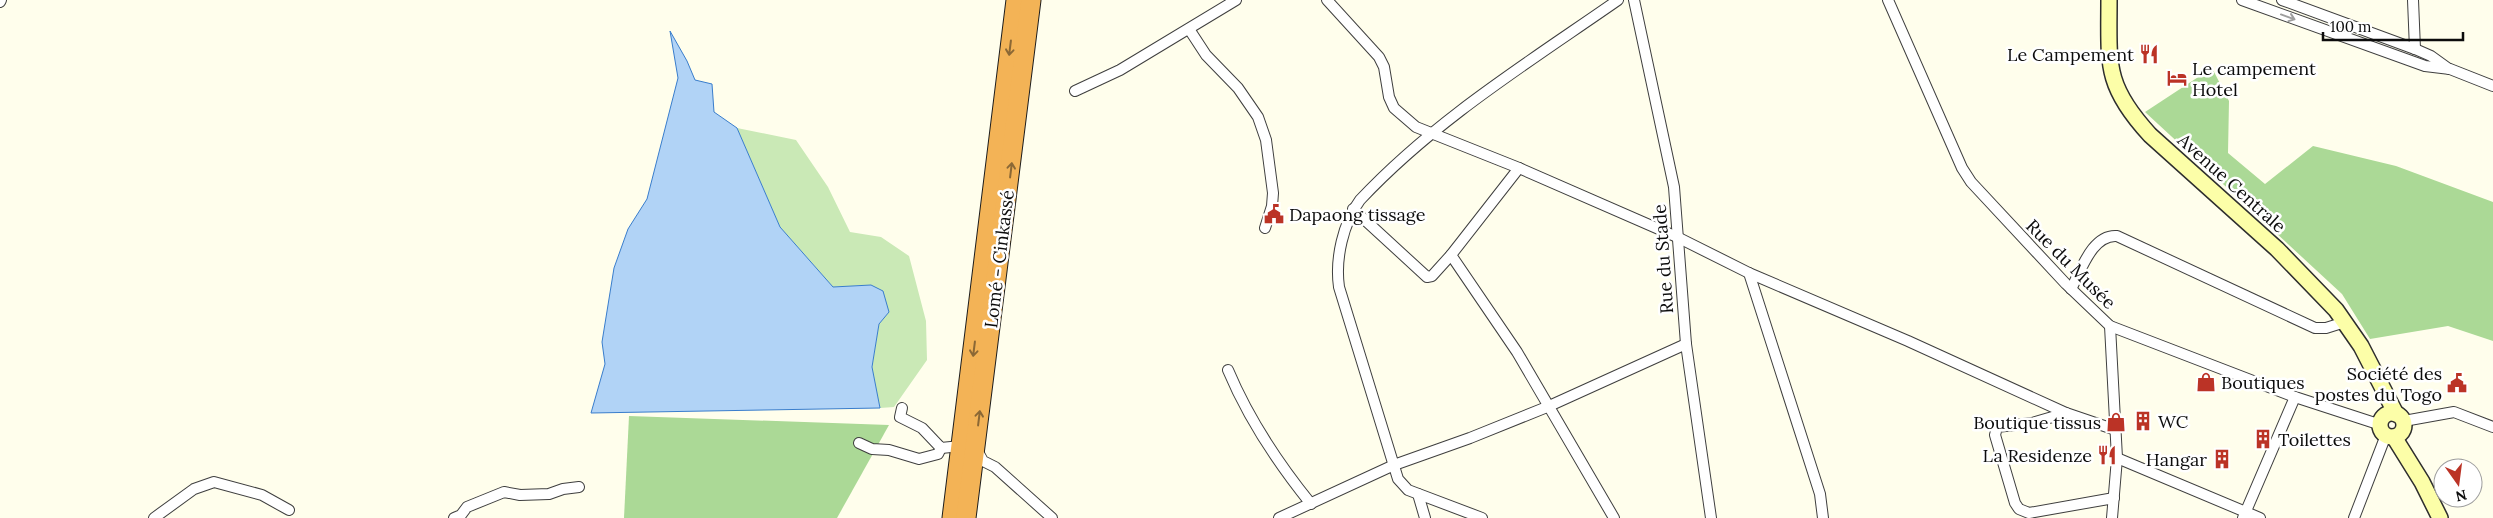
<svg xmlns="http://www.w3.org/2000/svg" width="2493" height="518" viewBox="0 0 2493 518" font-family="Lora,serif">
<style>
.green{fill:#cae9b6}
.forest{fill:#abd996}
.water{fill:#b1d3f6;stroke:#397dcc}
.lines{fill:none;stroke-linecap:round;stroke-linejoin:round}
.street-casing{stroke:#3f3f3f;stroke-width:12}
.secondary-casing{stroke:#2e2e2e;stroke-width:18}
.highway-casing{stroke:#1d1d1d;stroke-width:21}
.street{stroke:#fff;stroke-width:10}
.secondary{stroke:#fcfea8;stroke-width:15}
.highway{stroke:#f3b356;stroke-width:19}
.oneway{stroke:#9e9e9e}
.oneway2{stroke:#8b6835}
.labels{text-anchor:middle;dominant-baseline:central;stroke-width:5;stroke-linejoin:round;paint-order:stroke}
.poi-label{font-size:18px;fill:#0c0c0c;stroke:#fff;text-anchor:end}
.street-label{font-size:18px;fill:#0c0c0c;stroke:#fff}
</style>
<rect width="100%" height="100%" fill="#fffeec"/>
<polygon class="green" points="737,128 796,140 828,187 850,232 881,237 909,256 926,321 927,360 894,407 880,408 872,368 879,324 889,312 871,285 833,287 780,227"/>
<g class="forest">
<polygon points="2212,68 2229,101 2228,153 2265,184 2313,146 2396,166 2493,202 2493,341 2448,326 2370,339 2342,294 2145,112"/>
<polygon points="629,416 889,425 837,518 624,518"/>
</g>
<polygon class="water" points="670,31 687,61 695,80 712,84 714,112 737,128 780,227 833,287 871,285 883,291 889,312 879,324 872,367 880,408 591,413 605,364 602,342 614,268 628,229 647,199 678,78"/>
<g class="lines">
<defs>
<g id="street">
<polyline points="1327,0 1379,57 1384,67 1389,97 1394,108 1416,127 1519,168 1677,237 1749,273 1908,341 2066,413 2116,430"/>
<polyline points="1634,0 1674,187 1686,344 1711,518"/>
<polyline points="1888,0 1962,168 1971,182 2066,284 2110,326 2295,397 2381,425"/>
<polyline points="2242,0 2425,66 2450,69 2493,86"/>
<polyline points="2282,0 2415,49 2431,56 2449,69"/>
<polyline points="2413,0 2415,49"/>
<polyline points="0,2 1,0"/>
<polyline points="1189,29 1206,55 1238,88 1258,117 1266,140 1273,193 1272,206 1265,228"/>
<polyline points="1075,91 1120,70 1236,0"/>
<polyline points="1519,168 1451,255 1517,352 1614,518"/>
<polyline points="1353,209 1427,277 1432,276 1451,255"/>
<polyline points="1749,273 1820,494 1823,518"/>
<path d="M2071,289C2081,271 2092,234 2117,236L2315,328H2326L2345,322"/>
<polyline points="2110,326 2117,458 2112,518"/>
<path d="M1228,370C1249,420 1277,462 1311,504"/>
<polyline points="902,408 900,417 922,428 941,448 961,446"/>
<polyline points="2066,413 2032,423 1997,427 1995,435 2015,503 2019,509 2029,513 2114,498"/>
<polyline points="2404,421 2454,412 2493,427"/>
<polyline points="859,443 872,449 889,450 919,459 938,454 941,448"/>
<polyline points="977,450 983,461 995,467 1052,518"/>
<polyline points="2117,458 2260,518"/>
<polyline points="1418,494 1425,518"/>
<polyline points="154,518 194,489 214,482 262,495 289,510"/>
<polyline points="454,518 461,515 467,507 504,492 520,495 549,494 563,489 579,487"/>
<polyline points="1279,518 1394,465 1470,438 1547,407 1686,344"/>
<path d="M1482,518L1408,490L1398,479L1339,287C1335,259 1343,223 1360,200C1435,120 1529,62 1618,0"/>
<polyline points="2243,518 2295,397"/>
<polyline points="2354,518 2386,435"/>
</g>
<g id="secondary">
<path d="M2109,0C2109,64 2104,85 2150,135L2277,249L2336,310L2361,346L2396,414"/>
<circle cx="2392" cy="425" r="12"/>
<polyline points="2394,437 2422,482 2440,518"/>
</g>
<g id="highway">
<polyline points="952,518 1016,0"/>
<polyline points="966,518 1031,0"/>
</g>
</defs>
<use href="#street" class="street-casing"/>
<use href="#secondary" class="secondary-casing"/>
<use href="#highway" class="highway-casing"/>
<use href="#street" class="street"/>
<use href="#secondary" class="secondary"/>
<use href="#highway" class="highway"/>
</g>
<defs><path id="oneway-shaft" d="M-6 0H5M1.5-3L5.5 0L1.5 3" fill="none" stroke-width="1.6" stroke-linecap="round" stroke-linejoin="round" transform="scale(1.25)"/></defs>
<use class="oneway" href="#oneway-shaft" transform="translate(2288 17) rotate(20)"/>
<g class="oneway2">
<use href="#oneway-shaft" transform="translate(1010 48) rotate(97)"/>
<use href="#oneway-shaft" transform="translate(1011 170) rotate(-83)"/>
<use href="#oneway-shaft" transform="translate(974 349) rotate(97)"/>
<use href="#oneway-shaft" transform="translate(979 418) rotate(-83)"/>
</g>
<defs>
<symbol id="restaurant-bare" viewBox="-9 -9 18 18"><path d="M-5-6h1v4h1v-4h1v4h1v-4h1v5L-1.5 .5V6h-2V.5L-5-1ZM5-6V6H3V1.5H1.5Q1.5-4 5-6Z" fill="#bb3326" stroke="#fff" stroke-width="2.5" paint-order="stroke"/></symbol>
<symbol id="hotel-bare" viewBox="-9 -9 18 18"><path d="M-6-4.5h1.5V1H6V5H4.5V3h-9V5H-6ZM-4 0a1.8 1.8 0 1 1 3.6 0ZM.5 0V-2.5h3Q6-2.5 6 0Z" fill="#bb3326" stroke="#fff" stroke-width="2.5" paint-order="stroke"/></symbol>
<symbol id="civic-bare" viewBox="-9 -9 18 18"><path d="M-.6-6.5H3V-4.5H.6V-3L4-1V1h2V6H-6V1h2V-1L-.6-3ZM-1.2 2.5V6h2.4V2.5Z" fill="#bb3326" stroke="#fff" stroke-width="2.5" paint-order="stroke"/></symbol>
<symbol id="shop-bare" viewBox="-9 -9 18 18"><path d="M-5-2.5h2.3a2.7 3.5 0 0 1 5.4 0H5L5.5 6h-11ZM-1.5-2.5h3a1.5 2.3 0 0 0-3 0Z" fill="#bb3326" stroke="#fff" stroke-width="2.5" paint-order="stroke"/></symbol>
<symbol id="building-bare" viewBox="-9 -9 18 18"><path d="M-4-6H4V6H1V3H-1V6H-4ZM-2.5-4.3h1.7v1.8h-1.7ZM.8-4.3h1.7v1.8H.8ZM-2.5-1h1.7V.8h-1.7ZM.8-1h1.7V.8H.8Z" fill="#bb3326" stroke="#fff" stroke-width="2.5" paint-order="stroke"/></symbol>
</defs>
<g fill-rule="evenodd">
<use href="#restaurant-bare" x="2135" y="40" width="28" height="28"/>
<use href="#hotel-bare" x="2163" y="64" width="28" height="28"/>
<use href="#civic-bare" x="1260" y="200" width="28" height="28"/>
<use href="#shop-bare" x="2192" y="368" width="28" height="28"/>
<use href="#civic-bare" x="2443" y="369" width="28" height="28"/>
<use href="#building-bare" x="2129" y="407" width="28" height="28"/>
<use href="#shop-bare" x="2102" y="408" width="28" height="28"/>
<use href="#building-bare" x="2249" y="425" width="28" height="28"/>
<use href="#restaurant-bare" x="2093" y="441" width="28" height="28"/>
<use href="#building-bare" x="2208" y="445" width="28" height="28"/>
</g>
<g class="labels">
<g class="poi-label">
<text x="2134" y="54">Le Campement</text>
<text x="2192" y="68" text-anchor="start">Le campement<tspan x="2192" dy="21">Hotel</tspan></text>
<text x="1289" y="214" text-anchor="start">Dapaong tissage</text>
<text x="2442" y="373">Société des<tspan x="2442" dy="21">postes du Togo</tspan></text>
<text x="2221" y="382" text-anchor="start">Boutiques</text>
<text x="2158" y="421" text-anchor="start">WC</text>
<text x="2101" y="422">Boutique tissus</text>
<text x="2278" y="439" text-anchor="start">Toilettes</text>
<text x="2092" y="455">La Residenze</text>
<text x="2207" y="459">Hangar</text>
</g>
<g class="street-label">
<text transform="translate(2232 183) rotate(42)">Avenue Centrale</text>
<text transform="translate(999 259) rotate(-83)">Lomé - Cinkassé</text>
<text transform="translate(1663 259) rotate(-94)">Rue du Stade</text>
<text transform="translate(2071 264) rotate(45)">Rue du Musée</text>
</g>
</g>
<g transform="translate(2458 483) rotate(166)"><circle r="24" fill="#ffffff" stroke="#9e9e9e"/>
<path d="M0-4L9 19L0 12L-9 19Z" fill="#bb3326"/>
<text y="-8" font-size="14" font-weight="bold" text-anchor="middle" fill="#0c0c0c">N</text>
</g>
<path d="M2323 32v8h140v-8" fill="none" stroke="#0c0c0c" stroke-width="2.5"/>
<text x="2330" y="32" font-size="15" fill="#0c0c0c" stroke="#ffffff" stroke-width="4" paint-order="stroke">100 m</text>
</svg>
